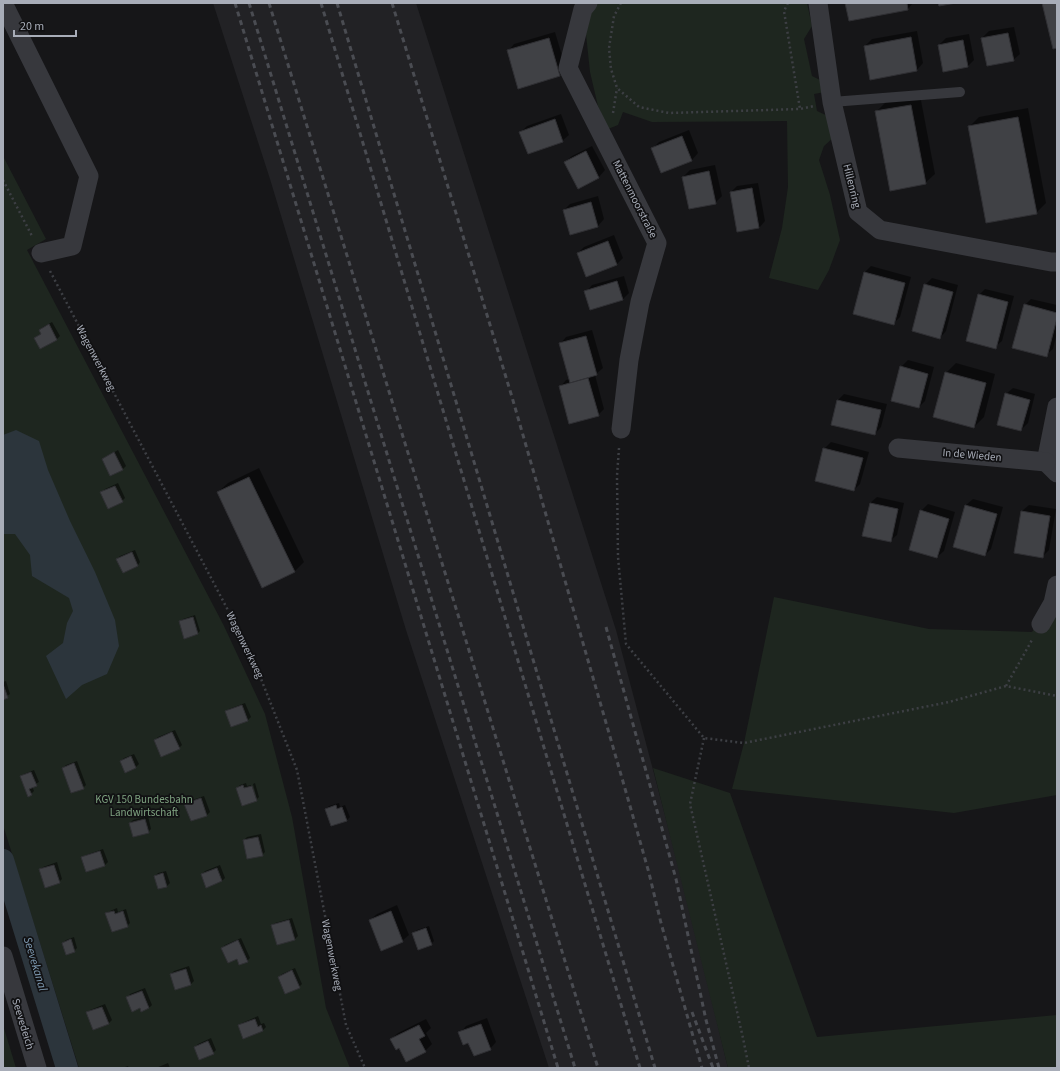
<svg xmlns="http://www.w3.org/2000/svg" width="1060" height="1071" viewBox="0 0 1060 1071" font-family="'Source Sans 3',sans-serif">
<style>
.built{fill:#222225}
.green{fill:#1e261f}
.water{fill:#2c353c}
.shadow{fill:#0007}
.lines{fill:none;stroke-linecap:round;stroke-linejoin:round}
.canal{stroke:#2c353c;stroke-width:22}
.building{fill:#404145;stroke:#303034}
.path{stroke:#3d3f44;stroke-width:2.5;stroke-dasharray:2 3;stroke-linecap:butt}
.lane{stroke:#37383d;stroke-width:10}
.street{stroke:#37383d;stroke-width:19}
.rail{stroke:#4a4c52;stroke-width:3;stroke-dasharray:5 4;stroke-linecap:butt}
.labels{text-anchor:middle;dominant-baseline:central;stroke-width:3.5;stroke-linejoin:round;paint-order:stroke}
.street-label{font-size:11px;fill:#a8adb8;stroke:#111113}
.park-label{font-size:11px;fill:#7fa381;stroke:#111113}
.water-label{font-size:12px;font-style:italic;fill:#7f9bb3;stroke:#111113}
</style>
<rect width="100%" height="100%" fill="#161618"/>
<polygon class="built" points="213,3 416,3 616,630 693,921 728,1068 549,1068 406,630 270,179"/>
<g class="green">
<polygon points="595,3 807,3 812,26 804,39 812,76 824,82 825,92 814,94 817,111 832,118 834,137 824,146 819,160 830,195 840,240 829,270 818,290 769,278 782,228 788,187 787,121 652,122 623,112 618,125 608,129 598,106 590,72 586,34 592,7"/>
<polygon points="3,156 46,239 27,250 224,626 265,714 292,817 326,1008 350,1068 79,1068 3,825"/>
<polygon points="774,597 929,629 1032,632 1053,603 1057,603 1057,795 954,813 732,789 744,743"/>
<polygon points="653,768 730,793 817,1037 1057,1015 1057,1068 728,1068"/>
<polygon points="3,1025 16,1068 3,1068"/>
</g>
<polygon class="water" points="16,430 39,441 48,470 70,521 95,572 115,620 119,646 107,674 82,685 66,699 46,656 63,643 67,623 73,611 69,598 32,576 30,555 15,534 3,534 3,435"/>
<g class="shadow">
<polygon points="846,3 913,3 908,9"/>
<polygon points="1014,27 1020,54 1013,60 982,38 989,31"/>
<polygon points="917,31 923,63 917,70 871,79 865,46 872,39"/>
<polygon points="555,32 566,69 559,75 508,51 514,44"/>
<polygon points="969,34 974,60 968,66 939,45 946,38"/>
<polygon points="920,95 935,174 925,183 876,112 886,102"/>
<polygon points="1028,108 1046,203 1036,213 969,127 979,117"/>
<polygon points="561,114 569,135 562,141 521,132 527,126"/>
<polygon points="689,130 698,153 692,160 661,172 652,149 659,142"/>
<polygon points="592,146 605,170 599,177 578,187 565,162 572,156"/>
<polygon points="715,165 722,196 715,203 683,177 690,170"/>
<polygon points="758,183 765,221 759,228 731,192 737,186"/>
<polygon points="598,196 604,219 598,226 571,233 564,210 570,204"/>
<polygon points="614,235 623,258 617,264 578,253 584,247"/>
<polygon points="871,266 911,277 900,317 893,324 865,272"/>
<polygon points="624,276 629,293 623,299 591,309 586,292 592,285"/>
<polygon points="932,278 958,285 946,331 940,338 925,285"/>
<polygon points="985,289 1014,296 1002,341 995,347 979,295"/>
<polygon points="1031,299 1057,305 1057,333 1053,349 1046,355 1025,305"/>
<polygon points="52,322 60,336 57,339 40,348 35,338 42,333 40,330 43,327"/>
<polygon points="592,330 603,368 595,375 604,409 598,415 560,387 566,380 570,379 560,344 566,337"/>
<polygon points="908,360 934,367 925,401 919,407 901,367"/>
<polygon points="956,363 995,374 984,417 974,427 946,373"/>
<polygon points="1013,388 1035,394 1028,423 1021,430 1006,394"/>
<polygon points="844,394 887,404 881,427 875,434 838,400"/>
<polygon points="831,442 869,452 860,484 854,490 824,449"/>
<polygon points="118,450 126,466 123,469 111,475 103,459"/>
<polygon points="259,468 304,562 294,572 218,492 228,483"/>
<polygon points="118,483 125,498 122,501 102,492 105,489"/>
<polygon points="877,497 904,503 897,535 890,541 870,503"/>
<polygon points="973,499 1003,507 991,549 985,555 966,505"/>
<polygon points="928,504 955,512 944,551 937,557 921,511"/>
<polygon points="1029,505 1056,509 1049,550 1042,557 1015,552 1022,511"/>
<polygon points="135,550 140,562 138,565 117,559 120,556"/>
<polygon points="195,615 200,631 197,634 180,622 183,619"/>
<polygon points="6,681 10,694 3,699 3,682"/>
<polygon points="245,703 251,717 248,720 232,726 226,712 229,709"/>
<polygon points="175,730 182,745 179,748 155,740 158,737"/>
<polygon points="134,754 139,764 136,767 126,772 121,761 124,758"/>
<polygon points="77,761 86,785 83,788 63,768 66,765"/>
<polygon points="34,770 39,782 32,786 34,791 31,794 21,777 24,774"/>
<polygon points="246,783 247,786 251,785 256,799 257,799 243,804 237,788 240,785"/>
<polygon points="255,783 259,797 257,799 253,784"/>
<polygon points="204,796 210,812 207,815 191,820 186,804 189,801"/>
<polygon points="339,803 340,807 345,805 350,817 347,820 326,809 329,806"/>
<polygon points="148,816 151,829 148,832 130,823 133,820"/>
<polygon points="261,834 265,852 262,855 244,840 247,837"/>
<polygon points="103,849 108,862 105,865 87,871 83,858 86,855"/>
<polygon points="57,862 62,879 59,882 40,870 43,867"/>
<polygon points="220,865 225,878 222,881 202,874 205,871"/>
<polygon points="166,871 170,883 167,886 159,888 155,876 158,873"/>
<polygon points="397,905 409,935 402,941 370,920 377,914"/>
<polygon points="117,908 118,912 126,909 130,923 127,926 107,914 110,911"/>
<polygon points="292,918 298,936 295,939 272,926 275,923"/>
<polygon points="429,926 434,941 431,944 414,933 417,930"/>
<polygon points="74,937 77,948 74,951 63,943 66,940"/>
<polygon points="241,938 250,958 247,961 237,958 222,948 225,945"/>
<polygon points="189,966 194,981 191,984 176,989 171,974 174,971"/>
<polygon points="295,968 302,984 299,987 279,977 282,974"/>
<polygon points="145,988 152,1005 149,1008 141,1007 128,997 130,994"/>
<polygon points="105,1004 112,1020 109,1023 87,1013 90,1010"/>
<polygon points="258,1016 261,1024 264,1023 266,1027 263,1030 239,1026 242,1023"/>
<polygon points="487,1018 496,1042 490,1049 469,1042 460,1033 466,1026"/>
<polygon points="426,1019 431,1028 426,1033 432,1044 425,1051 400,1047 391,1039 398,1033"/>
<polygon points="211,1038 216,1050 213,1053 195,1047 198,1044"/>
<polygon points="168,1063 170,1068 155,1068 156,1068"/>
<polygon points="128,1066 129,1068 122,1068"/>
</g>
<g class="lines">
<polyline class="canal" points="3,860 67,1068"/>
</g>
<g class="building">
<polygon points="845,3 907,3 908,10 849,21"/>
<polygon points="938,3 956,3 939,6"/>
<polygon points="1042,3 1057,3 1057,48 1053,49"/>
<polygon points="1008,33 1014,61 987,66 981,38"/>
<polygon points="911,37 917,71 870,80 864,46"/>
<polygon points="549,38 560,76 518,89 507,50"/>
<polygon points="963,40 968,67 943,72 938,45"/>
<polygon points="911,105 926,184 890,191 875,111"/>
<polygon points="1018,117 1037,214 986,223 968,126"/>
<polygon points="555,119 563,142 528,154 519,132"/>
<polygon points="682,136 692,161 661,173 651,148"/>
<polygon points="586,151 599,178 578,189 564,162"/>
<polygon points="709,171 716,204 689,209 682,177"/>
<polygon points="752,188 759,228 737,232 730,192"/>
<polygon points="591,202 598,227 570,235 563,210"/>
<polygon points="608,241 617,265 586,277 577,253"/>
<polygon points="864,272 905,283 894,325 853,314"/>
<polygon points="617,281 623,300 590,310 584,291"/>
<polygon points="924,284 953,292 940,339 912,331"/>
<polygon points="978,294 1008,302 996,349 966,341"/>
<polygon points="1024,304 1057,313 1057,318 1047,357 1012,348"/>
<polygon points="49,324 57,340 40,349 34,338 41,334 39,330"/>
<polygon points="586,336 597,375 570,383 559,343"/>
<polygon points="900,366 928,374 919,408 891,401"/>
<polygon points="945,372 986,383 974,428 933,417"/>
<polygon points="588,378 599,416 569,424 559,386"/>
<polygon points="1005,393 1030,400 1021,431 997,425"/>
<polygon points="837,400 881,410 875,435 831,425"/>
<polygon points="823,448 863,458 854,491 815,481"/>
<polygon points="114,452 123,470 110,476 102,459"/>
<polygon points="249,477 295,572 262,588 217,492"/>
<polygon points="115,486 123,502 108,509 100,492"/>
<polygon points="870,503 898,509 891,542 862,536"/>
<polygon points="965,505 997,514 985,556 953,547"/>
<polygon points="920,510 949,519 937,558 909,550"/>
<polygon points="1021,511 1050,516 1043,558 1014,553"/>
<polygon points="132,552 138,566 123,573 116,559"/>
<polygon points="193,617 198,634 184,639 179,621"/>
<polygon points="3,684 8,698 3,700"/>
<polygon points="242,705 248,721 231,727 225,711"/>
<polygon points="172,732 180,749 161,757 154,740"/>
<polygon points="131,756 136,768 125,773 120,761"/>
<polygon points="74,763 84,789 71,793 62,768"/>
<polygon points="31,772 37,786 29,789 32,795 28,797 20,776"/>
<polygon points="243,785 244,788 252,786 257,801 242,806 236,788"/>
<polygon points="201,798 207,816 191,821 184,804"/>
<polygon points="336,805 337,809 342,807 347,821 331,826 325,809"/>
<polygon points="145,819 149,833 133,837 129,823"/>
<polygon points="258,837 263,856 247,859 243,840"/>
<polygon points="100,851 105,866 86,872 81,857"/>
<polygon points="54,865 60,883 45,888 39,869"/>
<polygon points="217,868 222,881 206,888 201,874"/>
<polygon points="163,873 167,887 158,889 154,876"/>
<polygon points="114,911 115,914 123,911 128,927 112,932 105,913"/>
<polygon points="391,911 403,942 381,951 369,920"/>
<polygon points="289,920 295,940 277,945 271,925"/>
<polygon points="426,928 432,945 418,950 412,933"/>
<polygon points="71,939 75,952 66,955 62,943"/>
<polygon points="238,940 248,962 239,965 237,959 228,963 221,948"/>
<polygon points="186,969 191,985 175,990 170,974"/>
<polygon points="292,970 300,988 285,994 278,977"/>
<polygon points="142,991 149,1008 141,1012 140,1008 132,1012 126,997"/>
<polygon points="102,1007 109,1024 93,1030 86,1012"/>
<polygon points="255,1019 258,1027 261,1025 263,1031 243,1039 238,1025"/>
<polygon points="481,1024 491,1050 474,1056 468,1043 463,1045 458,1032"/>
<polygon points="419,1025 425,1036 419,1039 426,1052 406,1062 399,1048 396,1050 390,1039"/>
<polygon points="208,1041 214,1054 199,1060 194,1047"/>
</g>
<g class="lines">
<g class="path">
<polyline points="621,3 614,16 609,48 611,69 617,88 639,107 669,113 800,109 814,106"/>
<polyline points="788,3 784,11 800,109"/>
<polyline points="613,113 617,88"/>
<polyline points="3,180 32,236"/>
<polyline points="50,271 252,656 297,770 346,1025 365,1068"/>
<polyline points="619,448 617,476 618,557 626,644 704,738 744,743 949,702 1006,686 1057,696"/>
<polyline points="1006,686 1032,640"/>
<polyline points="704,738 690,804 743,1038 749,1068"/>
</g>
<polyline class="lane" points="832,102 960,92"/>
<g class="street">
<polyline points="3,3 89,176 72,246 41,253"/>
<polyline points="588,3 583,9 568,68 657,243 640,302 629,360 621,429"/>
<polyline points="818,3 832,102 858,212 880,230 1051,262 1057,262"/>
<polyline points="1057,407 1046,462 1057,473"/>
<polyline points="898,448 1046,462"/>
<polyline points="1041,624 1053,603 1057,585"/>
<polyline points="3,956 37,1068"/>
</g>
<g class="rail">
<polyline points="235,3 558,1068"/>
<polyline points="249,3 575,1068"/>
<polyline points="269,3 598,1068"/>
<polyline points="321,3 640,1068"/>
<polyline points="337,3 655,1068"/>
<polyline points="392,3 512,397 628,799 649,873 661,923 702,1068"/>
<polyline points="606,627 676,879 706,1020 719,1068"/>
<polyline points="692,1012 713,1068"/>
</g>
</g>
<g class="labels">
<g class="street-label">
<text transform="translate(852 186) rotate(76)">Hillenring</text>
<text transform="translate(635 199) rotate(63)">Mattenmoorstraße</text>
<text transform="translate(96 358) rotate(62)">Wagenwerkweg</text>
<text transform="translate(972 455) rotate(5)">In de Wieden</text>
<text transform="translate(245 645) rotate(64)">Wagenwerkweg</text>
<text transform="translate(332 955) rotate(79)">Wagenwerkweg</text>
<text transform="translate(23 1024) rotate(73)">Seevedeich</text>
</g>
<g class="park-label">
<text x="144" y="799">KGV 150 Bundesbahn<tspan x="144" dy="13">Landwirtschaft</tspan></text>
</g>
<g class="water-label">
<text transform="translate(35 964) rotate(73)">Seevekanal</text>
</g>
</g>
<rect width="1060" height="1071" fill="none" stroke="#a8adb8" stroke-width="8"/>
<path d="M14 30v6h62v-6" fill="none" stroke="#a8adb8" stroke-width="2"/>
<text x="20" y="30" font-size="12" fill="#a8adb8" stroke="#111113" stroke-width="3" paint-order="stroke">20 m</text>
</svg>
